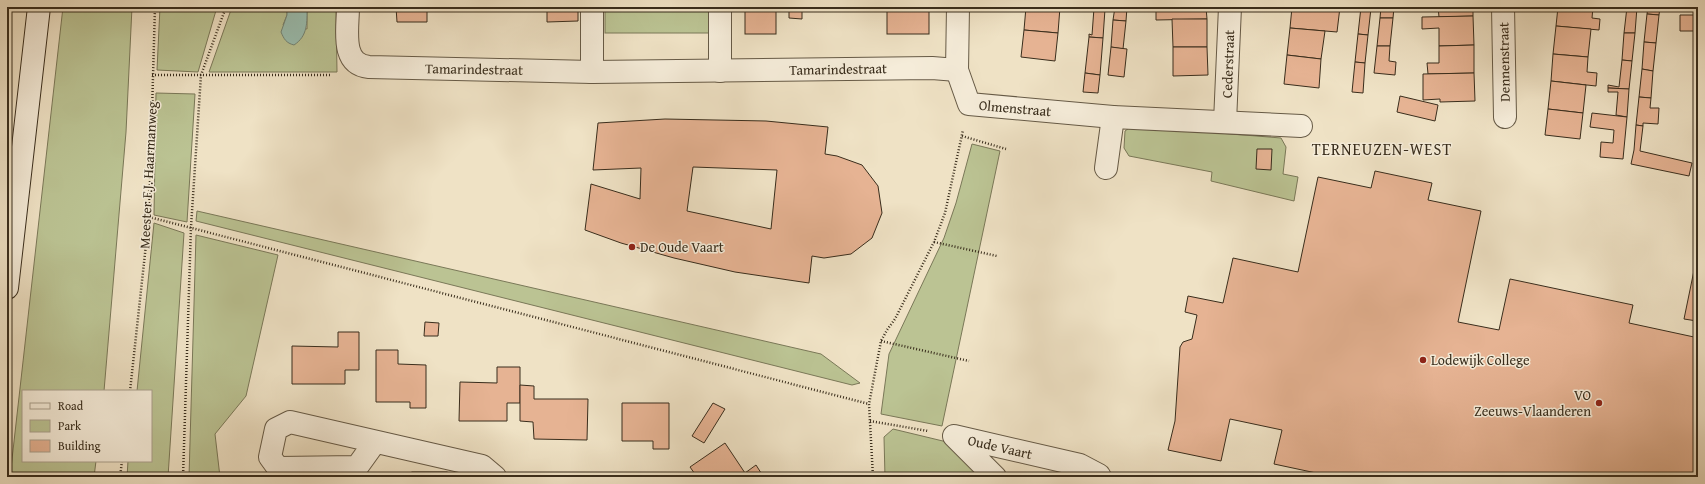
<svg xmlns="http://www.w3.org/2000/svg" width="1705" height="484" viewBox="0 0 1705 484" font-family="'Gentium Book Plus',serif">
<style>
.green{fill:#bbc393;stroke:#7a7858}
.water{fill:#9abeb0;stroke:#738475}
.building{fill:#e6b393;stroke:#392d1c;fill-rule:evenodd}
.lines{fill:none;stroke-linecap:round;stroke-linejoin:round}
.minor-casing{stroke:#665a46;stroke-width:24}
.secondary-casing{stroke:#392d1c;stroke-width:24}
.path{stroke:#392d1c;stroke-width:2.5;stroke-dasharray:1 2;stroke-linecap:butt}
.minor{stroke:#f5ecd9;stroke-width:22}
.secondary{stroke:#f5ecd9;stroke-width:22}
.poi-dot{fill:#8f2418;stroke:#f5ecd9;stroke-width:1.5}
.labels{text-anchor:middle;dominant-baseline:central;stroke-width:3;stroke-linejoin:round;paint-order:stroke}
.street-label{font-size:14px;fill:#392d1c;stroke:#f5ecd9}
.poi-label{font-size:14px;fill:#392d1c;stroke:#f5ecd9;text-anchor:start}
.quarter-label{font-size:16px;letter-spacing:1px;fill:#392d1c;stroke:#f5ecd9}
</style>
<rect width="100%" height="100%" fill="#efe2c5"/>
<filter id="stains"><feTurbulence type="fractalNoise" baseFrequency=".005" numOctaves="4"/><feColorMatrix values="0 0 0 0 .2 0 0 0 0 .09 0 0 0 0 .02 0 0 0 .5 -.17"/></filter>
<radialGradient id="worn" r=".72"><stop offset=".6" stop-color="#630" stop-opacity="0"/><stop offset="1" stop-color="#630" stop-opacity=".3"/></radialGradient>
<g class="green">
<polygon points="63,7 132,7 126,132 104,391 23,391 23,461 96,461 94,477 10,477"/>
<polygon points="160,7 217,7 198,72 157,70"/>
<polygon points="232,7 287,7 287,15 283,25 307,29 307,7 336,7 337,72 209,72"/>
<rect x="605" y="7" width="107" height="26"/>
<polygon points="156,93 195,94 187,222 154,215"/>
<polygon points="1132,126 1281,138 1286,147 1283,174 1298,177 1294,201 1211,181 1212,172 1129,156 1124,148 1125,131"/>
<polygon points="972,144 1000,151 942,426 881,414 889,354 944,238 956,203"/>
<polygon points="197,211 821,354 860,383 852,385 196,221"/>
<polygon points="154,223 184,233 168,477 127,477 128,461 151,461 151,391 137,391"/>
<polygon points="196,235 278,255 246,396 215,434 220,477 189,477"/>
<polygon points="893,429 947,442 982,477 885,477 884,437"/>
</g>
<path class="water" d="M287,7H307C307,22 308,36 294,45C286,43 284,39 281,32L287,15Z"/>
<g class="building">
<polygon points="396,7 427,7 427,22 397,22"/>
<polygon points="547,7 578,7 578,21 547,22"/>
<rect x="745" y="7" width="31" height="27"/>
<polygon points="789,7 802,7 802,19 789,18"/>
<rect x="887" y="7" width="42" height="1"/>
<polygon points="1026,7 1060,7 1058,33 1024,30"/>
<polygon points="1115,7 1127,7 1126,21 1113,20"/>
<polygon points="1156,7 1206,7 1207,19 1156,20"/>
<polygon points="1292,7 1340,7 1337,32 1290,28"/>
<polygon points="1361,7 1371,8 1368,35 1358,34"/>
<polygon points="1381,7 1394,7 1393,18 1380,18"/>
<polygon points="1438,7 1473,7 1473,16 1439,17"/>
<polygon points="1558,7 1593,7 1592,18 1600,19 1599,30 1556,26"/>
<polygon points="1627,7 1637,7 1635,33 1624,33"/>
<polygon points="1648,7 1660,7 1659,15 1647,14"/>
<rect x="887" y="8" width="42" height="26"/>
<polygon points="1094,8 1105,9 1103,38 1089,37 1089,34 1092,35"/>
<polygon points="1647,14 1659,15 1656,43 1644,42"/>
<polygon points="1680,15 1698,15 1698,43 1696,43 1696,31 1680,31"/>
<polygon points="1473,16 1474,45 1439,46 1439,28 1422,29 1422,17"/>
<polygon points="1380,18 1393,18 1390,46 1377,46"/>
<polygon points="1172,19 1207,19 1207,47 1173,47"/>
<polygon points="1113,20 1126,21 1123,49 1111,47"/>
<polygon points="1556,26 1591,29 1588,57 1553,54"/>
<polygon points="1290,28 1325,31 1321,59 1287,55"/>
<polygon points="1024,30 1058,33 1055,61 1021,57"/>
<polygon points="1624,33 1635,33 1632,61 1622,60"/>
<polygon points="1358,34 1368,35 1365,63 1355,62"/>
<polygon points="1089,37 1103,38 1100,75 1085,73"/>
<polygon points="1644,42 1656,43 1653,71 1642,69"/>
<polygon points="1696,43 1698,43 1698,70 1695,70"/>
<polygon points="1474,45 1474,73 1428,74 1427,63 1439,63 1439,46"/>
<polygon points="1377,46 1390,46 1389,61 1396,62 1395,75 1374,73"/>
<polygon points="1111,47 1127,49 1124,77 1108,75"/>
<polygon points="1173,47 1207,47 1208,75 1173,76"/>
<polygon points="1553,54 1588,57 1587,72 1597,73 1596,86 1551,81"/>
<polygon points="1287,55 1321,59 1319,88 1284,84"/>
<polygon points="1622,60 1632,61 1629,89 1608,88 1608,85 1619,87"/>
<polygon points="1355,62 1365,63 1363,93 1352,92"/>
<polygon points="1642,69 1653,71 1651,98 1639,97"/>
<rect x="1695" y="70" width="3" height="28"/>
<polygon points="1085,73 1100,75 1098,93 1083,92"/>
<polygon points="1474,73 1475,101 1440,102 1440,99 1423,100 1423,74"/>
<polygon points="1551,81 1586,85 1583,113 1548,109"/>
<polygon points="1608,88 1629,89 1627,117 1616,115 1618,92 1608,92"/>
<polygon points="1400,96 1438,105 1435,121 1397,112"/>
<polygon points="1639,97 1651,98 1650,108 1659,108 1658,124 1643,123 1643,126 1636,125"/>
<rect x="1695" y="98" width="3" height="28"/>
<polygon points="1548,109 1583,113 1580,139 1545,135"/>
<polygon points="1592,113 1627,117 1623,159 1600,157 1601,142 1613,143 1614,130 1590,127"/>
<path d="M665,119L766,121L828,127L825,154L837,156L862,165L878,186L882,213L872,238L851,254L824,258L812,256L809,283L735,272L674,258L621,243L585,230L591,184L640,199L641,168L593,170L598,123ZM693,167L777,170L771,229L687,211Z"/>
<polygon points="1636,125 1643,126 1640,151 1692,163 1689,176 1631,164 1634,150"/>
<polygon points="1695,126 1698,126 1698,167 1698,153 1695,153"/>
<polygon points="1257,149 1272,149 1271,170 1256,169"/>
<polygon points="1375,171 1432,183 1428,200 1481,211 1458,322 1499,330 1510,279 1633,305 1629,323 1694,337 1697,321 1684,319 1698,251 1698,477 1335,477 1274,464 1282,430 1230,419 1221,461 1168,450 1175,421 1180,347 1183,342 1192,339 1197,315 1185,312 1188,296 1223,303 1233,258 1298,272 1318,177 1371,188"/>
<polygon points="425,322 439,323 438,336 424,336"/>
<polygon points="338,332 359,332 359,370 345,370 345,384 292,384 292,346 338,347"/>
<polygon points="376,350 398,350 398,364 426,365 426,408 410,408 410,402 376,402"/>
<polygon points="497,367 520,367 520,403 507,403 507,421 459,421 460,382 497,383"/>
<polygon points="520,385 534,386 534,399 588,399 587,440 534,439 533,422 520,421"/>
<polygon points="622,403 669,403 669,449 653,449 653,441 622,441"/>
<polygon points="713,403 725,409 704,443 692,436"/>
<polygon points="725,443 745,473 756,465 763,476 767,474 769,477 697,477 690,467"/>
<rect x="412" y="472" width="35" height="5"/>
</g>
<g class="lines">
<defs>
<g id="minor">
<path d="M348,7C348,29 340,64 369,67L592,72L932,68L957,70"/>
<polyline points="592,7 592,72"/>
<polyline points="720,7 720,71"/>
<polyline points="958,7 957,70 969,104 1113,117 1301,126"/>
<polyline points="1503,7 1505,117"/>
<polyline points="1225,122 1230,7"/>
<polyline points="1106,168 1113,117"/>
<polyline points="375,442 357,467 278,468 270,457 276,429 290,422 482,466 495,477"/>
<polyline points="995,477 954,436 1080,465 1099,475 1100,477"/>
</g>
<polyline id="secondary" points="7,288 39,7"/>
</defs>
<use href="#minor" class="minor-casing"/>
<use href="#secondary" class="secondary-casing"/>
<g class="path">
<polyline points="7,25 9,7"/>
<polyline points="152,75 332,75"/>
<polyline points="962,136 1006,149"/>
<polyline points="149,217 869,404"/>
<polyline points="934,242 997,256"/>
<polyline points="881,341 969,361"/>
<polyline points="130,391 149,217 155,7"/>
<polyline points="870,421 928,431"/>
<polyline points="183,475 249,474"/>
<polyline points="120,477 122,461"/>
<polyline points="183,477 191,227 201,75 226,7"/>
<polyline points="873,477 869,404 881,341 887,330 895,319 934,242 945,213 963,130"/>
</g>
<use href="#minor" class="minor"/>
<use href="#secondary" class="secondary"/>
</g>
<g class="poi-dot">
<circle cx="632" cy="247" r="4"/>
<circle cx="1423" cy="360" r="4"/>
<circle cx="1599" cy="403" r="4"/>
</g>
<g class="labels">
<g class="street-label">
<text transform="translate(1504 62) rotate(-91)">Dennenstraat</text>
<text transform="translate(1228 64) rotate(-88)">Cederstraat</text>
<text transform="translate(474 69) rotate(1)">Tamarindestraat</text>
<text transform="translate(838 69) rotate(-1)">Tamarindestraat</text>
<text transform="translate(1015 108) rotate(5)">Olmenstraat</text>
<text transform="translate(148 175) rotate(-87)">Meester F.J. Haarmanweg</text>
<text transform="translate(1000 447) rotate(13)">Oude Vaart</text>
</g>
<g class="poi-label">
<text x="640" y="247">De Oude Vaart</text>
<text x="1431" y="360">Lodewijk College</text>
<text x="1591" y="395" text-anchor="end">VO<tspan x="1591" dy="16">Zeeuws-Vlaanderen</tspan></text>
</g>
<g class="quarter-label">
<text x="1382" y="149">TERNEUZEN-WEST</text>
</g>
</g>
<rect width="1705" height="484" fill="none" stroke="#efe2c5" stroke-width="24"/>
<rect x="8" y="8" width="1689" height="468" fill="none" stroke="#392d1c" stroke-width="2"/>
<rect x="12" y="12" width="1681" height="460" fill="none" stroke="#392d1c"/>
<rect x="22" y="390" width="130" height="72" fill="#f5ecd9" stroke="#aaa08d"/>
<rect x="30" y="403" width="20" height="6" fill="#f5ecd9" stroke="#aaa08d"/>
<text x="58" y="410" font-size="12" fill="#392d1c">Road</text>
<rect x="30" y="420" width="20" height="12" fill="#bbc393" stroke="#aaa08d"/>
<text x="58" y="430" font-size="12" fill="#392d1c">Park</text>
<rect x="30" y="440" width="20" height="12" fill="#e6b393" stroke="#aaa08d"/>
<text x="58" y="450" font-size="12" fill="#392d1c">Building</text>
<rect width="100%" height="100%" filter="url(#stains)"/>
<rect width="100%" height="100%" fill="url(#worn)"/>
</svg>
